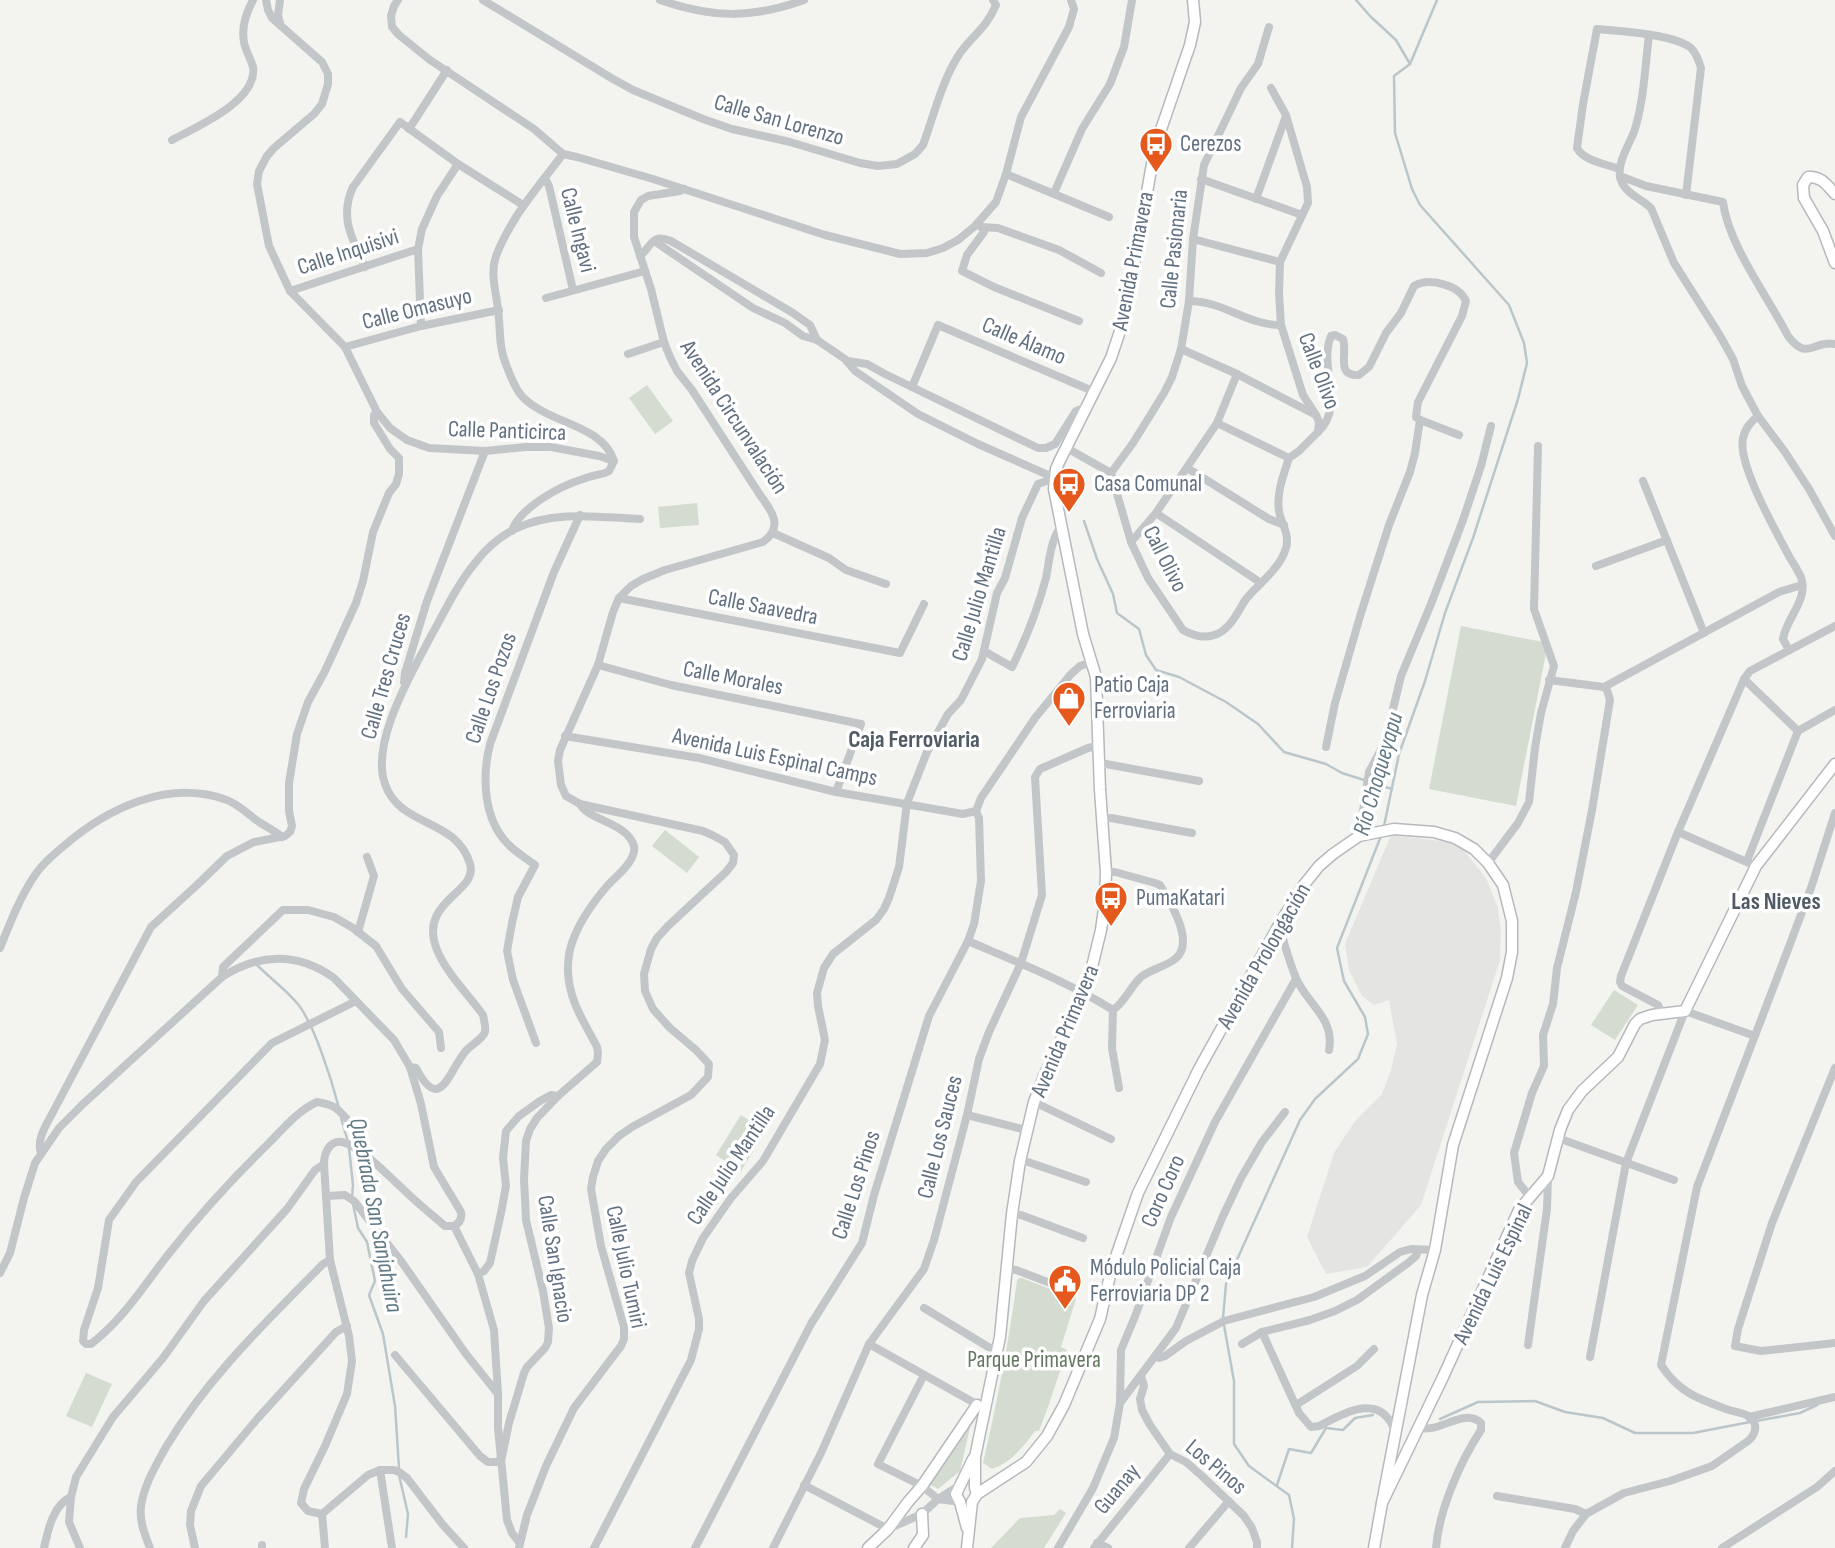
<svg xmlns="http://www.w3.org/2000/svg" width="1835" height="1548" viewBox="0 0 1835 1548" font-family="'Sofia Sans Condensed',sans-serif">
<style>
.built{fill:#e4e5e3}
.green{fill:#d4dbd0}
.lines{fill:none;stroke-linecap:round;stroke-linejoin:round}
.stream{stroke:#bbc6cb;stroke-width:2.5}
.secondary-casing{stroke:#b5b9bd;stroke-width:13}
.street{stroke:#c3c6c9;stroke-width:8}
.secondary{stroke:#fff;stroke-width:10}
.labels{text-anchor:middle;dominant-baseline:central;stroke-width:7;stroke-linejoin:round;paint-order:stroke}
.street-label{font-size:23px;fill:#627181;stroke:#fff}
.poi-label{font-size:23px;fill:#627181;stroke:#fff;text-anchor:start}
.park-label{font-size:23px;fill:#647861;stroke:#fff}
.neighbourhood-label{font-size:24px;font-weight:bold;fill:#505b66;stroke:#fff}
.water-label{font-size:24px;font-style:italic;fill:#627a86;stroke:#fff}
</style>
<rect width="100%" height="100%" fill="#f3f4ef"/>
<polygon class="built" points="1391,835 1458,843 1486,878 1498,908 1501,931 1500,960 1421,1205 1367,1267 1326,1274 1307,1237 1334,1153 1355,1121 1382,1094 1391,1070 1397,1044 1389,1000 1374,1005 1362,996 1349,970 1345,944"/>
<g class="green">
<polygon points="647,385 673,421 655,434 629,398"/>
<polygon points="697,503 699,525 660,528 658,507"/>
<polygon points="1461,626 1548,643 1516,806 1429,789"/>
<polygon points="665,830 699,857 687,873 652,846"/>
<polygon points="1614,990 1638,1005 1615,1040 1591,1025"/>
<polygon points="741,1115 766,1131 741,1171 716,1155"/>
<path d="M1019,1278H1022L1076,1299L1061,1347L1067,1350L1048,1407L1039,1431H1035C1023,1447 1011,1463 992,1469L983,1463C997,1403 1009,1342 1017,1280Z"/>
<polygon points="86,1373 112,1384 92,1427 66,1416"/>
<polygon points="972,1419 960,1471 938,1489 929,1484"/>
<polygon points="1060,1509 1066,1513 1044,1548 991,1548 1020,1518 1054,1515"/>
</g>
<g class="lines">
<g class="stream">
<polyline points="1356,0 1370,16 1396,40 1410,64"/>
<polyline points="1084,521 1097,559 1113,594 1117,613 1139,629 1146,655 1156,670 1179,677 1226,702 1258,724 1284,752 1326,764 1342,773 1392,789"/>
<polyline points="1384,826 1399,754 1425,681 1445,613 1473,538 1518,399 1527,363 1524,343 1509,305 1420,205 1412,189 1395,133 1394,76 1410,64 1437,0"/>
<path d="M257,965C270,978 285,989 297,1003C314,1023 332,1081 339,1108"/>
<polyline points="341,1118 348,1142"/>
<polyline points="349,1148 353,1185 352,1197"/>
<polyline points="353,1204 358,1228 367,1242 375,1281 369,1295 383,1334 395,1406 399,1468"/>
<polyline points="1223,1318 1226,1284 1300,1120 1315,1099 1358,1059 1368,1034 1365,1017 1344,981 1337,948 1381,836"/>
<polyline points="1224,1325 1234,1381 1234,1444 1249,1466 1289,1495 1294,1519 1292,1548"/>
<polyline points="1440,1419 1478,1402 1535,1401 1565,1412 1603,1418 1635,1433 1693,1433 1750,1422"/>
<polyline points="1756,1421 1800,1413 1817,1405"/>
<polyline points="399,1475 408,1514 406,1537"/>
<polyline points="1277,1485 1289,1449 1311,1453 1326,1428 1343,1430 1355,1418 1373,1415"/>
</g>
<defs>
<g id="secondary">
<path d="M1835,194C1827,185 1821,176 1808,177L1803,185L1804,198L1823,231L1835,263"/>
<polyline points="977,1494 975,1488 975,1457 1000,1337 1012,1214 1020,1161 1034,1102 1044,1076 1083,993 1091,971 1101,930 1105,902 1106,872 1100,790 1096,677 1083,634 1054,489 1056,469 1060,460 1111,358 1125,316 1155,147 1190,45 1195,22 1193,0"/>
<polyline points="967,1528 960,1502 956,1494 973,1459"/>
<polyline points="868,1548 888,1529 908,1502 922,1486 977,1405"/>
<polyline points="914,1548 923,1535 922,1514"/>
<polyline points="967,1548 972,1502 977,1494 1026,1462 1047,1436 1064,1405 1100,1319 1111,1271 1138,1193 1199,1069 1279,925 1303,886 1319,866 1333,854 1359,836 1394,829 1434,832 1455,838 1474,849 1488,863 1503,885 1512,921 1512,952 1507,978 1453,1145 1435,1250 1422,1295 1382,1503"/>
<polyline points="1374,1548 1382,1503 1443,1377 1519,1210 1548,1176 1560,1130 1568,1110 1582,1091 1618,1057 1635,1024 1640,1019 1652,1015 1685,1011 1756,866 1835,764"/>
</g>
</defs>
<use href="#secondary" class="secondary-casing"/>
<g class="street">
<polyline points="266,0 268,10 272,18 322,62 328,74 328,84 322,104 314,114 274,148 267,156 259,171 257,184 269,246 290,291 345,347 377,412 390,428 407,440 429,448 485,451 526,447 551,447 599,456 614,461"/>
<polyline points="398,0 394,6 391,16 392,27 399,35 430,60 534,129 563,154 577,157 653,179 825,235 900,254 927,253 943,248 958,240 975,226 996,202 1006,174 1021,117 1069,27 1074,9 1071,0"/>
<path d="M483,0L613,79L633,90L703,119L732,129L790,142L860,163L878,166L897,164L915,154L923,145C934,115 942,80 960,53C973,35 987,27 996,5L993,0"/>
<path d="M660,0C712,18 751,19 804,0"/>
<polyline points="280,23 278,15 280,0"/>
<path d="M1649,35C1645,67 1644,102 1634,132C1628,147 1614,167 1622,183C1628,195 1642,199 1651,208L1674,263L1719,334L1733,359L1742,386L1758,416L1785,452L1809,489L1835,536"/>
<polyline points="409,129 447,70"/>
<path d="M172,140C196,127 258,101 253,67C251,59 245,50 244,42C241,27 246,13 253,0"/>
<path d="M1619,169C1606,164 1584,161 1577,148L1583,104L1597,29C1619,31 1674,34 1691,48C1696,53 1699,61 1701,68L1686,195"/>
<polyline points="1006,174 1109,217"/>
<path d="M1620,176L1646,186L1723,202C1728,244 1768,297 1788,336C1808,362 1812,340 1835,344"/>
<polyline points="545,178 549,186 573,290"/>
<polyline points="1201,179 1302,215"/>
<polyline points="1054,193 1082,129 1110,84 1124,47 1132,0"/>
<polyline points="1256,199 1286,116"/>
<polyline points="981,227 998,228 1059,250 1101,273"/>
<polyline points="984,228 984,232 967,255 962,271 994,287 1079,321"/>
<polyline points="1193,239 1280,262"/>
<polyline points="657,240 657,243 753,308 785,323 803,336 817,340 845,359 855,371 918,414 978,444 1055,478"/>
<path d="M640,256C652,246 651,233 671,241L793,313L810,325L817,340"/>
<path d="M365,267C352,239 339,217 353,187L400,122L458,164L523,205"/>
<polyline points="290,291 418,249"/>
<polyline points="546,298 645,271"/>
<path d="M1189,301C1224,301 1246,325 1281,325"/>
<polyline points="421,326 418,249 422,229 437,196 458,164"/>
<polyline points="345,347 421,326 499,310"/>
<polyline points="1181,349 1237,374 1314,414"/>
<polyline points="628,354 664,342"/>
<polyline points="847,361 867,364 885,374 1038,448 1046,448 1055,444 1076,411 1087,407"/>
<polyline points="912,387 938,325 1095,392"/>
<path d="M1758,416C1751,422 1745,428 1743,438C1737,464 1777,533 1790,558C1794,564 1798,571 1801,577C1809,600 1786,618 1783,639L1789,650"/>
<polyline points="1217,423 1289,458"/>
<path d="M1318,432C1346,406 1318,368 1331,336L1335,335L1343,339C1348,354 1335,376 1359,375L1369,367L1386,333L1401,313L1414,286C1429,277 1459,285 1466,301L1462,316L1418,402L1416,417L1420,420L1459,435"/>
<polyline points="1065,447 1111,473"/>
<polyline points="1187,468 1269,519 1284,525"/>
<path d="M1111,473L1131,542L1148,578L1183,630C1192,635 1203,639 1214,635C1219,634 1224,630 1228,626C1235,619 1240,608 1246,599C1259,583 1280,569 1286,548C1290,533 1281,524 1279,511C1276,493 1284,474 1289,458L1299,451L1318,432L1319,422L1316,415L1303,395L1281,325L1279,293L1280,262L1308,203L1307,187L1286,115L1271,88"/>
<polyline points="1111,473 1133,443 1164,393 1172,377 1181,349 1189,301 1193,239 1204,165 1241,88 1258,64 1269,27"/>
<polyline points="1643,481 1704,633"/>
<polyline points="1156,513 1261,583"/>
<path d="M512,531C519,508 560,486 583,479C590,476 598,475 605,473L609,471L614,461C604,429 561,424 537,408C532,405 525,400 521,395C514,387 504,361 502,351C499,337 500,323 498,309C496,291 490,274 496,256C511,217 538,187 563,154"/>
<polyline points="773,533 829,558 846,570 886,584"/>
<polyline points="1131,542 1156,513 1217,423 1237,374"/>
<polyline points="1596,566 1667,540"/>
<polyline points="619,598 900,653 924,604"/>
<path d="M984,651L1012,667C1026,639 1038,608 1046,578C1050,558 1050,541 1062,525"/>
<polyline points="598,665 671,685 861,724 836,792"/>
<polyline points="1744,679 1798,731"/>
<polyline points="404,682 405,673 427,601 485,451"/>
<polyline points="1604,687 1779,592 1802,585"/>
<polyline points="565,736 699,758 836,792 963,814 976,811"/>
<polyline points="1326,747 1335,703 1361,613 1389,525 1410,472 1415,453 1420,420"/>
<polyline points="1098,765 1106,764 1199,781"/>
<polyline points="976,811 981,798 1035,718 1071,674 1080,666 1092,662"/>
<polyline points="1103,819 1111,818 1192,833"/>
<polyline points="1678,832 1749,863"/>
<polyline points="1359,836 1369,772 1385,742 1401,676 1431,604 1463,520 1481,466 1491,426"/>
<polyline points="1747,861 1798,731 1835,710"/>
<polyline points="1488,863 1518,823 1529,802 1535,748 1541,713 1554,666 1534,609 1538,446"/>
<path d="M1106,872H1115L1155,883L1160,885C1170,902 1196,943 1175,959C1165,967 1151,969 1141,977C1130,987 1125,1002 1113,1010L1112,1048L1119,1088"/>
<path d="M1279,925C1284,943 1289,961 1296,978C1307,1004 1335,1018 1329,1050"/>
<polyline points="358,932 374,876 367,857"/>
<path d="M968,941C1017,962 1068,982 1113,1010"/>
<path d="M0,948C10,923 20,897 35,875C43,863 54,854 65,845C108,808 167,780 224,799C238,803 247,814 259,822C267,827 275,831 282,837"/>
<polyline points="222,977 223,967 283,910 308,910 334,917 353,928 376,946 402,989 439,1032 441,1048"/>
<path d="M356,1001L272,1043L136,1182L109,1220L98,1288L84,1330L83,1341L86,1344H91C125,1318 145,1283 171,1251C201,1213 234,1177 268,1144C283,1129 297,1111 317,1102C322,1103 329,1104 334,1107C346,1115 366,1142 367,1156"/>
<polyline points="1662,1013 1658,1005 1622,986 1620,982 1621,976 1678,832 1744,679 1750,671 1835,626"/>
<path d="M536,1043L513,980L507,951L512,923L518,897L535,865C526,858 515,852 508,844C483,819 482,776 490,744L554,572L580,515"/>
<path d="M410,1067L416,1068C440,1114 448,1073 465,1052C470,1045 482,1040 485,1032C486,1027 484,1020 483,1015C468,994 447,974 437,950C417,900 479,893 470,864C456,817 400,828 385,784C370,742 412,673 431,636C445,611 457,585 475,563C485,550 499,537 515,529C553,510 598,517 640,519"/>
<polyline points="1835,1068 1772,1223 1738,1329 1735,1346 1761,1351 1835,1343"/>
<polyline points="1034,1102 1111,1139"/>
<polyline points="967,1115 1026,1130"/>
<polyline points="1558,1138 1674,1180"/>
<path d="M41,1153C36,1139 47,1124 53,1112L151,927L197,885L227,856L254,842L285,836L290,832L292,826L289,811V783L297,734L308,702L325,671L356,603L363,581L373,532L389,493L396,484L399,474V458L390,449L374,423V415L377,412"/>
<polyline points="1020,1161 1028,1162 1086,1182"/>
<polyline points="326,1196 345,1195 354,1201 401,1261 466,1354 498,1394"/>
<polyline points="1530,1197 1518,1182 1514,1153 1532,1093 1544,1066 1543,1035 1553,1004 1557,968 1576,892 1592,810 1610,700 1607,690 1604,687 1549,680"/>
<polyline points="1012,1214 1021,1215 1083,1238"/>
<polyline points="454,1226 478,1274 494,1330 498,1394 498,1428 507,1520 512,1533 519,1542"/>
<polyline points="1007,1269 1016,1270 1071,1291"/>
<path d="M0,1273L10,1253L24,1198L35,1163L59,1128L83,1104L222,977C259,953 298,952 334,978L394,1040L410,1067L421,1104L434,1167L461,1212C462,1218 460,1223 454,1226H445C431,1214 416,1202 403,1189C388,1176 361,1146 342,1142C329,1140 324,1154 324,1164L330,1260L349,1336L352,1361L347,1394L325,1446L304,1489L301,1503L308,1511L322,1514L368,1475L380,1470H394L399,1472L407,1478L443,1525L464,1548"/>
<polyline points="478,1274 484,1271 490,1263 501,1213 506,1186 503,1158 506,1131 519,1116 540,1101 551,1095 558,1096"/>
<polyline points="924,1308 990,1348 998,1349"/>
<path d="M1262,1332L1299,1413L1311,1427L1319,1426C1345,1413 1380,1391 1395,1431"/>
<polyline points="869,1344 980,1406"/>
<polyline points="1242,1344 1262,1332 1310,1320 1335,1311 1357,1300 1408,1263 1416,1256 1418,1250"/>
<polyline points="1528,1345 1547,1209 1548,1176"/>
<path d="M395,1355L480,1456L488,1462H498L502,1457L509,1423L524,1373L527,1367L545,1348L548,1342L549,1328L543,1291L526,1220L524,1179L526,1141L530,1129L537,1118L558,1096L597,1062L598,1053L597,1047C586,1025 573,1007 569,982C567,968 568,953 573,940C580,921 595,900 608,885C615,877 625,870 630,861C633,857 635,850 634,846C627,822 587,820 580,804"/>
<polyline points="1155,1356 1159,1358 1165,1356 1186,1341 1224,1321 1314,1297 1365,1276 1400,1252 1411,1249 1435,1250"/>
<polyline points="1590,1357 1626,1163 1685,1011 1755,1036"/>
<polyline points="924,1375 878,1464 922,1486 938,1499 960,1502"/>
<polyline points="1141,1376 1144,1386 1140,1399 1142,1410 1150,1425 1170,1454 1186,1462 1202,1476 1244,1516 1252,1528 1257,1542 1257,1548"/>
<polyline points="1120,1403 1176,1328 1223,1216 1241,1178 1262,1142 1285,1112"/>
<polyline points="1296,1405 1357,1366 1374,1349"/>
<polyline points="1749,1417 1835,1397"/>
<path d="M1418,1428C1425,1429 1430,1429 1436,1427C1451,1423 1468,1411 1481,1423V1430C1460,1462 1439,1510 1436,1548"/>
<polyline points="380,1470 392,1548"/>
<polyline points="804,1485 888,1529 922,1514 938,1499 959,1486"/>
<polyline points="1497,1496 1575,1509 1586,1514"/>
<polyline points="322,1514 325,1548"/>
<polyline points="1097,1543 1108,1548"/>
<path d="M44,1548C48,1530 53,1505 71,1497"/>
<polyline points="80,1548 69,1522 71,1497 76,1477 113,1417 163,1358 204,1301 287,1209 315,1170 324,1164"/>
<path d="M150,1548C145,1535 139,1521 141,1506C144,1485 156,1465 166,1447C208,1377 266,1322 323,1264L330,1260"/>
<polyline points="195,1548 190,1525 191,1511 201,1486 258,1418 336,1332 347,1326"/>
<polyline points="262,1548 262,1545"/>
<path d="M519,1548L527,1515L536,1492L546,1466L574,1408L621,1346L624,1339V1327L601,1246L591,1189L593,1177L598,1161L606,1149L619,1136L632,1127L691,1095L708,1077L709,1064L696,1050L670,1028L653,1009L645,991L644,974L651,949L657,938L668,926L726,872L733,863L734,855L725,842L712,835L703,831L580,804L566,796L561,785L558,761L560,750L598,665L613,612L619,598L631,586L643,579L665,570L763,542C784,527 772,511 760,495L692,390L677,371L670,357L664,342L651,289L634,237V212L641,200L648,196L680,191L684,189"/>
<polyline points="594,1548 691,1360 699,1329 699,1319 689,1273 692,1261 703,1238 731,1198 763,1161 820,1064 825,1040 818,1006 817,993 824,968 833,954 876,920 884,909 889,898 899,867 907,803 927,752 948,714 961,700 982,659 997,593 1005,578 1022,518 1038,484 1055,478"/>
<polyline points="695,1548 811,1324 862,1243 874,1195 929,1016 968,941 974,924 981,881 979,818 976,811"/>
<polyline points="773,1548 821,1453 869,1344 924,1269 934,1240 967,1115 979,1059 989,1032 1021,963 1042,895 1035,777 1040,769 1088,748 1097,746"/>
<polyline points="1058,1548 1093,1488 1114,1438 1120,1403 1121,1350 1136,1314 1171,1217 1215,1122 1296,979"/>
<polyline points="1094,1548 1170,1454"/>
<polyline points="1189,1548 1229,1501"/>
<path d="M1565,1548L1573,1531L1586,1514L1624,1493L1670,1481L1712,1466L1748,1441C1755,1435 1759,1425 1750,1417C1745,1413 1735,1412 1729,1410C1699,1399 1679,1393 1661,1365L1697,1187L1787,952L1811,888L1835,813"/>
<polyline points="1722,1548 1817,1487 1835,1471"/>
</g>
<use href="#secondary" class="secondary"/>
</g>
<defs>
<symbol id="bus-pin" viewBox="-11 -11 22 30"><path d="M0 17L-7.5 6A9.5 9.5 0 1 1 7.5 6Z" fill="#e6591d" stroke="#fff"/><path d="M-5-6H5V4H4V6H2V4H-2V6H-4V4H-5ZM-3.5-4V0h7V-4ZM-3.5 1.2v1.5H-2V1.2ZM2 1.2v1.5H3.5V1.2Z" fill="#fff"/></symbol>
<symbol id="shop-pin" viewBox="-11 -11 22 30"><path d="M0 17L-7.5 6A9.5 9.5 0 1 1 7.5 6Z" fill="#e6591d" stroke="#fff"/><path d="M-5-2.5h2.3a2.7 3.5 0 0 1 5.4 0H5L5.5 6h-11ZM-1.5-2.5h3a1.5 2.3 0 0 0-3 0Z" fill="#fff"/></symbol>
<symbol id="civic-pin" viewBox="-11 -11 22 30"><path d="M0 17L-7.5 6A9.5 9.5 0 1 1 7.5 6Z" fill="#e6591d" stroke="#fff"/><path d="M-.6-6.5H3V-4.5H.6V-3L4-1V1h2V6H-6V1h2V-1L-.6-3ZM-1.2 2.5V6h2.4V2.5Z" fill="#fff"/></symbol>
</defs>
<g fill-rule="evenodd">
<use href="#bus-pin" x="1137" y="125" width="38" height="52"/>
<use href="#bus-pin" x="1050" y="465" width="38" height="52"/>
<use href="#shop-pin" x="1050" y="679" width="38" height="52"/>
<use href="#bus-pin" x="1092" y="879" width="38" height="52"/>
<use href="#civic-pin" x="1046" y="1262" width="38" height="52"/>
</g>
<g class="labels">
<g class="street-label">
<text transform="translate(779 120) rotate(16)">Calle San Lorenzo</text>
<text transform="translate(578 230) rotate(76)">Calle Ingavi</text>
<text transform="translate(1174 249) rotate(-84)">Calle Pasionaria</text>
<text transform="translate(348 252) rotate(-18)">Calle Inquisivi</text>
<text transform="translate(1133 261) rotate(-79)">Avenida Primavera</text>
<text transform="translate(417 309) rotate(-14)">Calle Omasuyo</text>
<text transform="translate(1024 341) rotate(23)">Calle Álamo</text>
<text transform="translate(1319 371) rotate(69)">Calle Olivo</text>
<text transform="translate(734 417) rotate(57)">Avenida Circunvalación</text>
<text transform="translate(507 431) rotate(2)">Calle Panticirca</text>
<text transform="translate(1165 559) rotate(63)">Call Olivo</text>
<text transform="translate(979 594) rotate(-73)">Calle Julio Mantilla</text>
<text transform="translate(763 607) rotate(11)">Calle Saavedra</text>
<text transform="translate(386 676) rotate(-74)">Calle Tres Cruces</text>
<text transform="translate(733 678) rotate(11)">Calle Morales</text>
<text transform="translate(491 688) rotate(-71)">Calle Los Pozos</text>
<text transform="translate(775 757) rotate(12)">Avenida Luis Espinal Camps</text>
<text transform="translate(1264 956) rotate(-60)">Avenida Prolongación</text>
<text transform="translate(1065 1031) rotate(-67)">Avenida Primavera</text>
<text transform="translate(940 1137) rotate(-76)">Calle Los Sauces</text>
<text transform="translate(731 1165) rotate(-56)">Calle Julio Mantilla</text>
<text transform="translate(856 1185) rotate(-72)">Calle Los Pinos</text>
<text transform="translate(1163 1191) rotate(-66)">Coro Coro</text>
<text transform="translate(555 1259) rotate(81)">Calle San Ignacio</text>
<text transform="translate(626 1267) rotate(78)">Calle Julio Tumiri</text>
<text transform="translate(1493 1274) rotate(-64)">Avenida Luis Espinal</text>
<text transform="translate(1216 1467) rotate(40)">Los Pinos</text>
<text transform="translate(1117 1489) rotate(-50)">Guanay</text>
</g>
<g class="poi-label">
<text x="1180" y="144">Cerezos</text>
<text x="1094" y="484">Casa Comunal</text>
<text x="1094" y="685">Patio Caja<tspan x="1094" dy="26">Ferroviaria</tspan></text>
<text x="1136" y="898">PumaKatari</text>
<text x="1090" y="1268">Módulo Policial Caja<tspan x="1090" dy="26">Ferroviaria DP 2</tspan></text>
</g>
<g class="park-label">
<text x="1034" y="1360">Parque Primavera</text>
</g>
<g class="neighbourhood-label">
<text x="914" y="739">Caja Ferroviaria</text>
<text x="1776" y="901">Las Nieves</text>
</g>
<g class="water-label">
<text transform="translate(1378 774) rotate(-74)">Río Choqueyapu</text>
<text transform="translate(376 1215) rotate(79)">Quebrada San Sanjahuira</text>
</g>
</g>
</svg>
